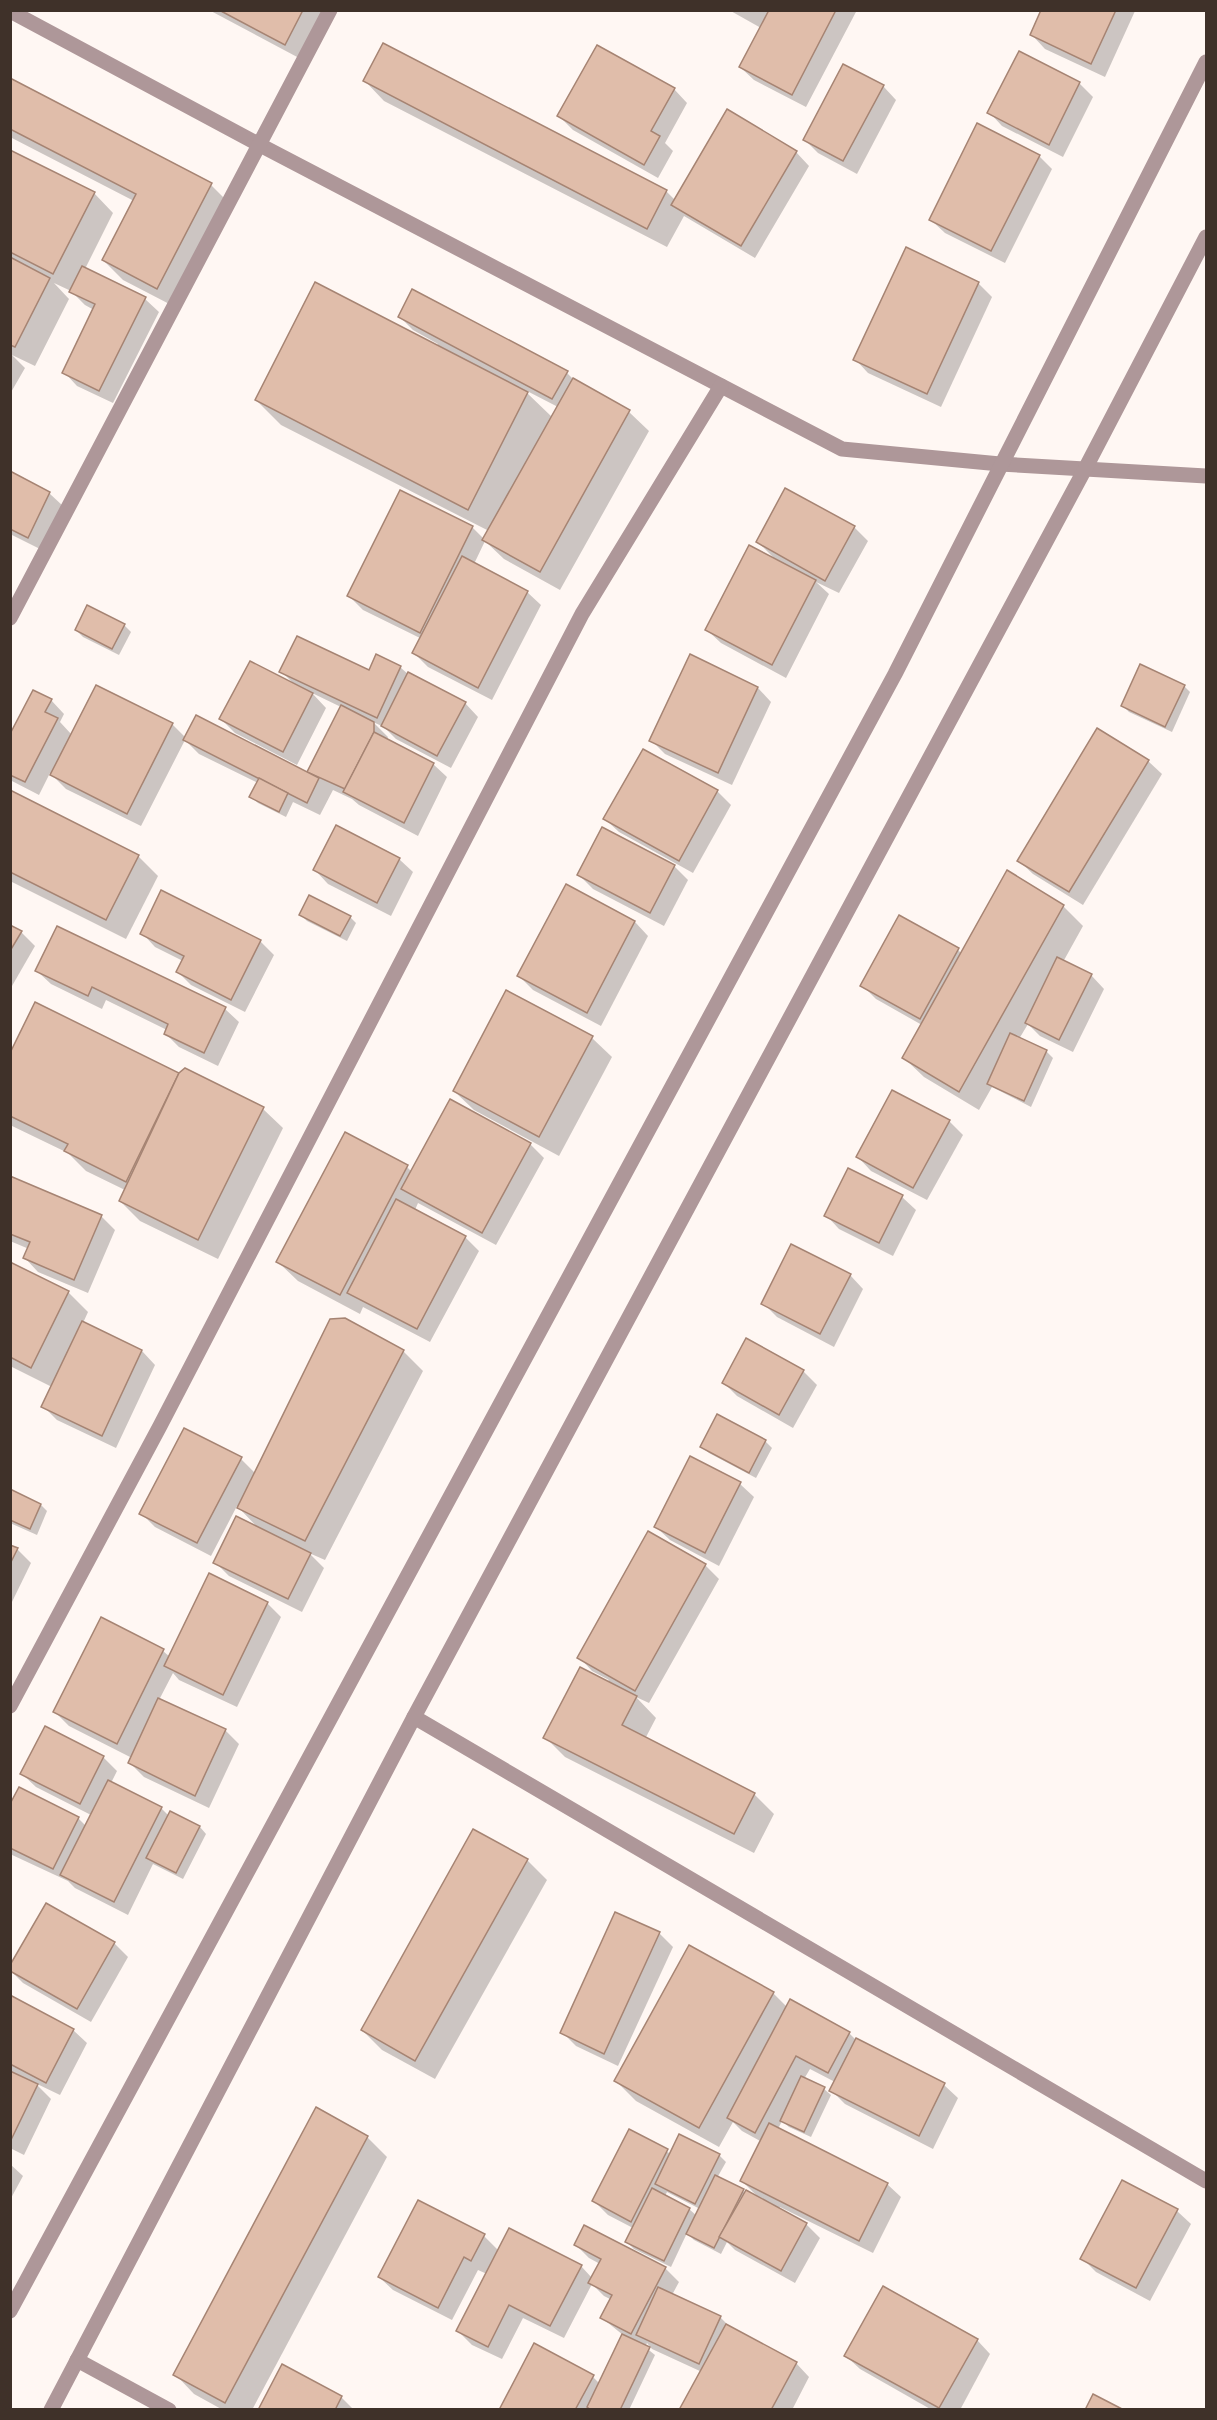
<svg xmlns="http://www.w3.org/2000/svg" width="1217" height="2420" viewBox="0 0 1217 2420" font-family="Manrope,sans-serif">
<style>
.shadow{fill:#0003;fill-rule:evenodd}
.building{fill:#e0bdaa;stroke:#a68473;stroke-width:1.5}
.lines{fill:none;stroke-linecap:round;stroke-linejoin:round}
.minor{stroke:#ae9799;stroke-width:15}
.tertiary{stroke:#ae9799;stroke-width:15}
</style>
<rect width="100%" height="100%" fill="#fff7f3"/>
<g class="shadow">
<polygon points="209,10 324,10 299,58"/>
<polygon points="729,10 857,10 806,107 754,80 740,67 761,28"/>
<polygon points="1043,10 1134,10 1135,11 1105,77 1045,49 1032,35"/>
<polygon points="10,80 211,185 231,205 177,308 123,280 103,260 134,201 10,137"/>
<polygon points="365,81 666,191 675,200 796,152 809,166 755,258 684,216 667,247 384,101"/>
<polygon points="1079,83 1093,97 1063,157 1002,126 989,112"/>
<polygon points="883,86 896,100 857,174 818,153 805,140"/>
<polygon points="674,89 687,103 665,143 673,151 658,178 573,130 559,116"/>
<polygon points="10,152 94,193 113,213 85,269 145,299 159,312 113,403 77,386 64,372 94,310 85,305 71,291 54,283 69,299 35,366 12,355 25,368 10,394"/>
<polygon points="1039,156 1052,169 1005,263 945,233 931,220"/>
<polygon points="978,283 992,297 941,407 868,373 855,359"/>
<path d="M400,317L567,373L575,381L629,412L649,431L560,590L504,559L485,541L474,564L527,592L541,605L492,700L428,667L414,653L422,639L363,610L349,596L472,527L484,539L489,531L281,425L256,400L437,346L438,344L413,330ZM527,391L558,407L552,417L526,392Z"/>
<polygon points="10,473 49,493 63,506 42,550 10,534"/>
<polygon points="854,527 868,541 839,593 816,582 829,594 786,678 721,643 707,630 775,559 758,542"/>
<polygon points="124,625 131,632 119,655 83,637 76,630"/>
<polygon points="690,656 758,688 771,702 732,785 665,754 651,740"/>
<polygon points="400,667 409,675 465,703 478,717 451,768 396,739 384,727 373,722 388,737 387,740 433,764 447,777 418,836 359,805 352,799 333,790 320,815 293,802 286,817 258,803 251,797 258,783 199,754 185,740 141,826 66,789 50,773 39,795 10,780 10,737 51,700 64,714 60,722 72,735 172,724 186,738 308,774 341,707 312,693 326,708 297,765 235,733 221,719 294,684 281,671 369,672"/>
<polygon points="1184,686 1190,692 1172,732 1129,712 1122,705"/>
<polygon points="1148,761 1162,774 1083,905 1033,874 1019,861"/>
<polygon points="717,791 731,805 693,873 619,832 605,819"/>
<polygon points="10,792 138,856 158,876 126,939 10,881"/>
<polygon points="399,859 413,872 391,916 328,884 315,870"/>
<polygon points="674,866 688,880 664,926 593,889 579,875"/>
<polygon points="567,886 635,922 648,936 601,1026 533,990 519,976"/>
<polygon points="1063,906 1083,926 1063,962 1091,975 1104,989 1073,1052 1040,1036 1028,1024 1019,1039 1046,1051 1053,1058 1031,1107 992,1087 979,1110 924,1077 904,1058 922,1025 876,999 862,985 958,950 962,954"/>
<polygon points="301,915 350,917 356,923 347,941 307,921"/>
<polygon points="10,926 21,932 35,946 12,986 10,985"/>
<polygon points="58,928 225,1009 239,1022 218,1066 179,1047 165,1033 167,1030 106,1000 102,1009 51,984 37,971"/>
<polygon points="142,933 260,941 274,955 245,1012 191,985 178,972 183,961 155,947"/>
<polygon points="507,992 592,1038 612,1057 559,1156 474,1110 454,1091"/>
<polygon points="36,1004 179,1075 185,1070 263,1109 283,1128 218,1259 140,1221 120,1201 125,1190 86,1171 68,1153 10,1125 10,1056"/>
<polygon points="949,1121 963,1135 927,1200 871,1171 858,1157"/>
<polygon points="346,1134 407,1167 412,1172 530,1144 544,1158 496,1245 418,1203 415,1210 465,1237 479,1251 430,1342 363,1307 360,1314 298,1281 278,1262"/>
<polygon points="849,1170 902,1197 916,1210 893,1256 839,1229 826,1215"/>
<polygon points="10,1178 101,1216 115,1230 88,1293 38,1272 25,1258 29,1249 10,1241"/>
<polygon points="10,1263 68,1292 88,1312 83,1323 142,1351 155,1365 116,1448 57,1420 43,1406 52,1387 10,1366"/>
<polygon points="850,1275 863,1289 834,1347 777,1317 763,1303"/>
<polygon points="403,1351 423,1371 325,1560 309,1553 324,1568 302,1612 229,1576 215,1562 259,1529 237,1506 211,1556 155,1527 141,1513 241,1459 255,1473"/>
<polygon points="803,1371 817,1385 793,1428 737,1396 724,1383"/>
<polygon points="765,1441 772,1448 756,1478 709,1453 702,1447"/>
<polygon points="740,1484 754,1497 719,1566 670,1540 656,1527"/>
<polygon points="10,1491 41,1505 47,1511 37,1535 10,1523"/>
<polygon points="10,1546 17,1549 31,1563 10,1606"/>
<polygon points="705,1565 719,1579 649,1703 636,1697 656,1718 645,1739 754,1794 774,1814 754,1853 565,1757 545,1737 609,1680 592,1671 579,1657"/>
<polygon points="267,1603 281,1617 237,1707 179,1680 173,1673 159,1700 225,1730 239,1744 209,1808 144,1777 130,1763 132,1758 69,1726 55,1712 163,1651 170,1657"/>
<polygon points="103,1757 117,1771 111,1783 161,1808 169,1816 200,1827 206,1834 183,1879 153,1864 128,1915 75,1888 68,1881 10,1854 10,1808 20,1789 79,1819 86,1826 91,1815 36,1787 22,1774"/>
<polygon points="527,1860 547,1880 435,2079 382,2050 362,2030"/>
<polygon points="659,1933 673,1947 618,2066 576,2046 562,2032"/>
<polygon points="114,1943 128,1957 91,2022 23,1983 10,1970"/>
<path d="M773,1993L787,2007L849,2033L855,2039L944,2085L958,2098L933,2149L845,2104L831,2090L835,2082L810,2069L804,2079L824,2089L831,2095L811,2137L789,2127L782,2121L778,2129L887,2184L901,2197L873,2253L780,2207L778,2209L806,2224L820,2238L795,2283L735,2250L727,2242L721,2254L694,2240L687,2233L671,2267L634,2249L627,2242L633,2228L608,2215L594,2201L630,2131L671,2154L719,2155L726,2162L717,2178L746,2193L758,2197L742,2181L762,2142L742,2131L733,2122L719,2147L636,2101L616,2081ZM667,2192L700,2209L697,2216L689,2209L665,2196Z"/>
<polygon points="10,1997 73,2030 87,2043 60,2095 35,2083 51,2099 24,2155 10,2148"/>
<polygon points="367,2137 387,2157 252,2410 223,2410 194,2394 175,2374"/>
<polygon points="10,2164 23,2176 10,2200"/>
<polygon points="1123,2182 1177,2211 1191,2224 1150,2301 1096,2272 1082,2258"/>
<polygon points="585,2227 665,2268 679,2282 672,2295 720,2317 731,2328 796,2363 809,2377 792,2410 681,2410 702,2372 652,2349 647,2343 645,2347 655,2355 629,2410 501,2410 593,2377 600,2384 623,2335 602,2318 612,2300 604,2296 592,2284 564,2338 523,2318 502,2359 472,2345 458,2331 487,2274 478,2270 452,2320 393,2290 379,2277 484,2236 499,2251 581,2266 592,2278 600,2264 589,2258 575,2244"/>
<polygon points="977,2340 990,2354 960,2410 932,2410 860,2369 846,2356"/>
<polygon points="341,2397 354,2410 260,2410"/>
</g>
<g class="building">
<polygon points="219,10 303,10 285,45"/>
<polygon points="769,10 836,10 792,95 739,67"/>
<polygon points="1041,10 1116,10 1091,64 1030,35"/>
<polygon points="383,43 667,190 647,229 363,81"/>
<polygon points="597,45 675,88 651,131 660,136 644,165 557,116"/>
<polygon points="1019,51 1080,82 1049,145 987,113"/>
<polygon points="843,64 884,85 843,161 803,140"/>
<polygon points="10,78 212,183 157,289 102,260 136,194 10,129"/>
<polygon points="727,109 797,151 741,246 671,205"/>
<polygon points="977,123 1040,155 991,251 929,220"/>
<polygon points="10,150 95,192 53,274 10,252"/>
<polygon points="906,247 979,282 927,394 853,360"/>
<polygon points="10,257 50,278 15,347 10,345"/>
<polygon points="82,266 146,297 99,391 62,373 95,304 69,292"/>
<polygon points="315,282 528,392 468,510 255,400"/>
<polygon points="412,289 568,371 552,399 398,317"/>
<polygon points="573,378 630,410 540,572 482,540"/>
<polygon points="10,471 50,492 28,538 10,529"/>
<polygon points="785,488 855,526 825,581 756,542"/>
<polygon points="400,490 473,526 420,633 347,596"/>
<polygon points="749,545 816,580 772,665 705,630"/>
<polygon points="462,556 528,591 478,688 412,653"/>
<polygon points="87,605 125,624 112,649 75,630"/>
<polygon points="297,636 369,670 376,654 401,666 377,718 279,672"/>
<polygon points="690,654 758,687 718,773 649,741"/>
<polygon points="250,661 313,693 283,752 219,719"/>
<polygon points="1140,664 1185,685 1165,727 1121,706"/>
<polygon points="408,672 466,702 437,756 381,726"/>
<polygon points="96,685 173,723 127,814 50,775"/>
<polygon points="33,690 52,699 45,712 58,718 25,782 10,775 10,734"/>
<polygon points="341,705 374,722 374,732 345,789 307,772"/>
<polygon points="196,715 319,778 307,803 183,740"/>
<polygon points="1097,728 1149,760 1069,892 1017,861"/>
<polygon points="374,732 434,763 404,823 343,792"/>
<polygon points="643,749 718,790 679,861 603,819"/>
<polygon points="259,778 288,793 279,812 249,797"/>
<polygon points="10,790 139,855 106,920 10,872"/>
<polygon points="336,825 400,858 377,903 313,870"/>
<polygon points="602,827 675,865 650,913 577,875"/>
<polygon points="1007,870 1064,905 959,1092 902,1058"/>
<polygon points="566,884 635,921 587,1013 517,976"/>
<polygon points="161,890 261,940 231,1000 176,972 184,956 140,934"/>
<polygon points="309,895 351,916 340,936 299,915"/>
<polygon points="899,915 959,948 920,1019 860,986"/>
<polygon points="10,925 22,931 10,951"/>
<polygon points="57,926 226,1007 204,1053 164,1034 168,1024 92,987 88,996 35,971"/>
<polygon points="1057,957 1092,974 1059,1040 1025,1023"/>
<polygon points="506,990 593,1036 539,1137 453,1091"/>
<polygon points="35,1002 179,1073 126,1182 64,1151 68,1144 10,1116 10,1053"/>
<polygon points="1010,1033 1047,1050 1024,1101 987,1084"/>
<polygon points="185,1068 264,1107 198,1240 119,1201 179,1073"/>
<polygon points="892,1090 950,1120 913,1188 856,1157"/>
<polygon points="450,1099 531,1143 482,1233 401,1189"/>
<polygon points="345,1132 408,1165 340,1295 276,1262"/>
<polygon points="848,1168 903,1195 879,1243 824,1216"/>
<polygon points="10,1176 102,1215 74,1280 23,1258 30,1242 10,1234"/>
<polygon points="396,1199 466,1236 417,1329 347,1293"/>
<polygon points="791,1244 851,1274 820,1334 761,1304"/>
<polygon points="10,1262 69,1291 31,1368 10,1357"/>
<polygon points="345,1318 404,1350 305,1541 237,1508 330,1319"/>
<polygon points="82,1321 142,1350 102,1436 41,1407"/>
<polygon points="746,1338 804,1370 779,1415 722,1383"/>
<polygon points="717,1414 766,1440 749,1473 700,1447"/>
<polygon points="184,1428 242,1457 197,1543 139,1514"/>
<polygon points="690,1456 741,1482 705,1553 654,1527"/>
<polygon points="10,1489 41,1504 30,1529 10,1520"/>
<polygon points="236,1516 311,1553 288,1599 213,1563"/>
<polygon points="648,1531 706,1564 635,1691 577,1658"/>
<polygon points="10,1545 18,1548 10,1564"/>
<polygon points="209,1573 268,1602 223,1695 164,1666"/>
<polygon points="101,1617 164,1649 117,1744 53,1712"/>
<polygon points="580,1667 637,1696 622,1725 755,1793 734,1834 543,1738"/>
<polygon points="158,1698 226,1729 195,1796 128,1763"/>
<polygon points="45,1726 104,1756 80,1804 20,1774"/>
<polygon points="108,1780 162,1807 114,1902 60,1875"/>
<polygon points="19,1787 79,1817 53,1869 10,1848 10,1804"/>
<polygon points="170,1811 200,1826 176,1873 146,1858"/>
<polygon points="473,1829 528,1859 415,2061 361,2030"/>
<polygon points="46,1903 115,1942 77,2009 10,1971 10,1965"/>
<polygon points="615,1912 660,1932 604,2054 560,2033"/>
<polygon points="689,1945 774,1992 699,2128 614,2081"/>
<polygon points="10,1995 74,2029 46,2083 10,2064"/>
<polygon points="790,1999 850,2032 828,2073 796,2056 755,2133 727,2118"/>
<polygon points="856,2038 945,2083 919,2136 829,2091"/>
<polygon points="10,2071 38,2084 10,2142"/>
<polygon points="801,2076 825,2087 804,2132 780,2121"/>
<polygon points="316,2107 368,2136 225,2403 173,2375"/>
<polygon points="769,2123 888,2183 859,2241 740,2181"/>
<polygon points="629,2129 668,2149 631,2222 592,2201"/>
<polygon points="679,2134 720,2154 695,2204 655,2184"/>
<polygon points="715,2175 744,2189 714,2248 686,2234"/>
<polygon points="1122,2180 1178,2209 1136,2288 1080,2259"/>
<polygon points="652,2188 690,2208 664,2261 625,2242"/>
<polygon points="746,2190 807,2223 781,2271 719,2237"/>
<polygon points="418,2200 485,2234 471,2261 464,2257 438,2308 378,2277"/>
<polygon points="584,2225 666,2267 631,2334 600,2318 612,2295 588,2283 601,2259 574,2245"/>
<polygon points="509,2228 582,2265 550,2326 509,2305 488,2347 456,2331"/>
<polygon points="883,2286 978,2339 939,2408 844,2356"/>
<polygon points="658,2287 721,2316 699,2364 636,2335"/>
<polygon points="726,2324 797,2362 771,2410 679,2410"/>
<polygon points="622,2334 650,2347 620,2410 591,2410 587,2407"/>
<polygon points="534,2343 594,2375 575,2410 499,2410"/>
<polygon points="282,2364 342,2396 335,2410 258,2410"/>
<polygon points="1093,2394 1124,2410 1085,2410"/>
</g>
<g class="lines">
<g class="minor">
<polyline points="10,11 258,144 842,449 1000,464 1206,476"/>
<polyline points="10,618 330,10"/>
<polyline points="10,1706 160,1426 582,614 721,386"/>
<polyline points="414,1717 1206,2181"/>
<polyline points="77,2360 169,2410"/>
</g>
<g class="tertiary">
<polyline points="10,2311 895,674 1206,62"/>
<polyline points="51,2410 414,1717 1085,469 1206,237"/>
</g>
</g>
<rect width="1217" height="2420" fill="none" stroke="#3f3129" stroke-width="24"/>
</svg>
